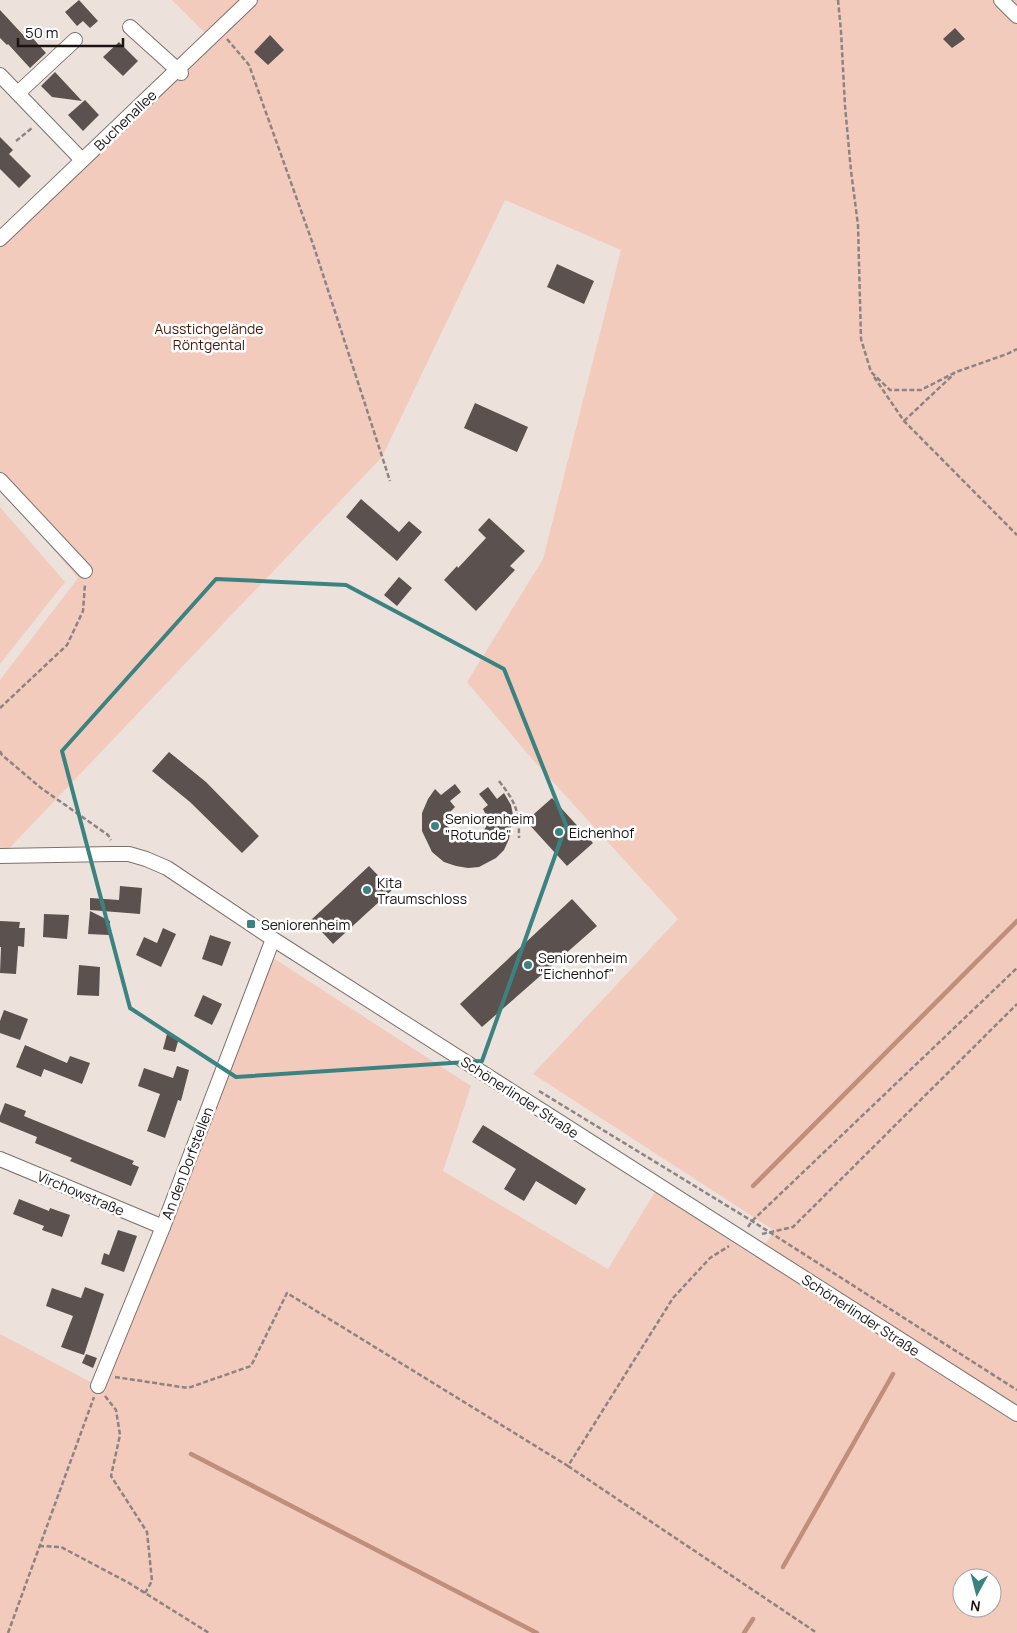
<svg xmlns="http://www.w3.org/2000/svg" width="1017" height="1633" viewBox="0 0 1017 1633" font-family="Manrope,sans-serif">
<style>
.green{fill:#f2cbbd;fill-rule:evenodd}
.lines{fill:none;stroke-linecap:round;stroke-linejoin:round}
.stream{stroke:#bf8e7c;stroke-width:4.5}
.building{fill:#5b514e}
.minor-casing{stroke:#7c716d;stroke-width:16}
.path{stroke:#8d8481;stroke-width:2.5;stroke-dasharray:5 2.5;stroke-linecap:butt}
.minor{stroke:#fff;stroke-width:14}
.marked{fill:none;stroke:#3b8380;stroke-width:4;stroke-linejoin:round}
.poi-dot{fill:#3b8380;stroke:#fff;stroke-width:2}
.labels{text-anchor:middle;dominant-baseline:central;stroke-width:5;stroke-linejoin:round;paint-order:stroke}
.street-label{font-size:14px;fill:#1a1514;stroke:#fff}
.park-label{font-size:14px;fill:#481a07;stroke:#fff}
.poi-label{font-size:14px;fill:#1a1514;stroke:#fff;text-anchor:start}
</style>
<rect width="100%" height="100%" fill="#ede1dc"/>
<g class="green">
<path d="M172,0H1017V1633H0V1334L98,1386L267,954L471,1086L443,1171L608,1269L655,1192L755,1257L775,1231L533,1074L678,919L533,760L467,682L543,559L621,250L505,200L382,457L2,856H0V680L78,578L0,487V248L213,41ZM962,1578H992V1608H962Z"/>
<polygon points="0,507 65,582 0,664"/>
</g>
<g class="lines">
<g class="stream">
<polyline points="753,1186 1017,921"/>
<polyline points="191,1454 537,1633"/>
<polyline points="783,1567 893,1374"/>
<polyline points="744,1633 753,1619"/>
</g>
</g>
<g class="building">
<polygon points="79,0 98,21 90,28 83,21 77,26 65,12"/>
<polygon points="0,10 25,37 29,34 46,53 30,68 8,44 7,45 0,38"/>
<polygon points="955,28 965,39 952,48 943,39"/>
<polygon points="270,35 284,50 268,65 254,52"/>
<polygon points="119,42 138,61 123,76 103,57"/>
<polygon points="55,72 82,101 52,97 41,86"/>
<polygon points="85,100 99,115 83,131 68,115"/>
<polygon points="0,137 13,150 9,154 31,176 19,188 0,169"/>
<polygon points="557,264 594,281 584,304 547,287"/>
<polygon points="475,403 528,427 517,452 464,428"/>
<polygon points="361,499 399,532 409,521 422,532 397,561 346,517"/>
<polygon points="489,518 525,551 510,566 515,570 476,611 444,580 457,566 458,568 486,538 478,530"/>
<polygon points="399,577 412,588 397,606 384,595"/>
<polygon points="169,752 206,782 259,836 242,853 190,802 152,771"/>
<polygon points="455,784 461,792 450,801 455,807 450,812 447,819 448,826 454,836 459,839 471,841 478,839 482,834 487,825 487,817 483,809 488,805 479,794 488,787 497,799 504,793 511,805 513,815 509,839 504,850 496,858 479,867 468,868 456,866 444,862 432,852 422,831 422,813 428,799 435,789 441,795"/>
<polygon points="552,798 593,843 567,866 526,821"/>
<polygon points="369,866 392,890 333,944 311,920"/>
<polygon points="120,886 142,888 140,914 90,910 90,898 119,900"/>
<polygon points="572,899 597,926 482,1027 460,1004"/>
<polygon points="90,911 110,921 109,935 88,934"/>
<polygon points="44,914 69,915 67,939 43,937"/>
<polygon points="0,921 20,922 19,928 25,928 24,947 18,946 18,948 16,974 0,973 1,947 0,947"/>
<polygon points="163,928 176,934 161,967 136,955 144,937 157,943"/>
<polygon points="210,935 231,942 222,966 202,959"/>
<polygon points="79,965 100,967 99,996 77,995"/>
<polygon points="203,995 222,1004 212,1025 194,1016"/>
<polygon points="4,1010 28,1019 20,1040 0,1033 0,1021"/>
<polygon points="167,1034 179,1038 175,1052 163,1049"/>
<polygon points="25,1045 67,1063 70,1056 90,1063 82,1084 44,1069 41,1077 16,1067"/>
<polygon points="177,1066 189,1070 181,1101 178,1100 165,1138 147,1131 160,1094 138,1086 144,1068 173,1078"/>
<polygon points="5,1103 26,1111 24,1116 134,1161 132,1164 139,1167 131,1186 70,1161 72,1158 35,1143 37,1137 0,1122 0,1116"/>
<polygon points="483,1125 586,1189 576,1205 536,1181 524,1201 504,1189 516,1169 472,1142"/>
<polygon points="19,1199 49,1211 50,1208 70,1215 62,1237 42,1230 44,1226 13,1214"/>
<polygon points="118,1230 137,1236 124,1272 101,1264 104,1253 109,1255"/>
<polygon points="85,1287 104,1294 84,1355 61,1347 73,1316 46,1306 52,1288 81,1298"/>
<polygon points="86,1354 97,1358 93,1368 82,1363"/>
</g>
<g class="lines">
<defs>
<g id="minor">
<polyline points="1001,0 1017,16"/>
<polyline points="130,27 181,73"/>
<polyline points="0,75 82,160"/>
<polyline points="18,93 75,40"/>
<polyline points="0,239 250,0"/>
<polyline points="0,480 85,571"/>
<polyline points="0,856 113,854 129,854 146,859 167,868 273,939 1017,1414"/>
<polyline points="0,1159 163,1227"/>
<polyline points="98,1386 163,1227 273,939"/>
</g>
</defs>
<use href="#minor" class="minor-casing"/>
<g class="path">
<polyline points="838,0 841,31 845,106 851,171 858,225 861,339 871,372 890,390 921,390 956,372 1007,354 1017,349"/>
<polyline points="227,39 249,65 314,247 390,481"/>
<polyline points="16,141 32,128"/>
<polyline points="874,377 904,421 1017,535"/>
<polyline points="904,421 954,374"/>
<polyline points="0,708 67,645 83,611 85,584"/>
<polyline points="0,751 2,755 41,788 108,835 111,840"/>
<path d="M499,781C516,803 519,810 519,838"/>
<polyline points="539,1091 752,1221 1017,1390"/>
<polyline points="748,1227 752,1221 1017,968"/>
<polyline points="762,1234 793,1227 1017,1004"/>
<polyline points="115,1377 188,1388 251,1366 287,1293 568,1466 673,1298 710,1258 729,1246"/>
<polyline points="105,1396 116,1410 120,1435 111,1476 147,1532 152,1581 145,1593"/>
<polyline points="568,1466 817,1633"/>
<polyline points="39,1546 61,1547 129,1583 209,1633"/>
<polyline points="8,1633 94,1397"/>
</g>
<use href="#minor" class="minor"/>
</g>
<path class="marked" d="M216,579L346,585L504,669L566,825L482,1061L236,1077L130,1008L62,751Z"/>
<g class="poi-dot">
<circle cx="435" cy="826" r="5"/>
<circle cx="559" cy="832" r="5"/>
<circle cx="367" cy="890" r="5"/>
<rect x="246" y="919" width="10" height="10" rx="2.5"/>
<circle cx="528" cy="965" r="5"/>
</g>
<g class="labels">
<g class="street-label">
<text transform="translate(125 120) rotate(-44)">Buchenallee</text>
<text transform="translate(520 1097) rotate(33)">Schönerlinder Straße</text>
<text transform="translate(187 1163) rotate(-69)">An den Dorfstellen</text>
<text transform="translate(81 1193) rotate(23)">Virchowstraße</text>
<text transform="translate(861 1315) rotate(33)">Schönerlinder Straße</text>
</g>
<g class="park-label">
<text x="209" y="328">Ausstichgelände<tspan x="209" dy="16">Röntgental</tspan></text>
</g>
<g class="poi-label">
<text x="445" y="818">Seniorenheim<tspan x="445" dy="16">"Rotunde"</tspan></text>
<text x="569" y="832">Eichenhof</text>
<text x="377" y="882">Kita<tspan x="377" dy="16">Traumschloss</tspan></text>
<text x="261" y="924">Seniorenheim</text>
<text x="538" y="957">Seniorenheim<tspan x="538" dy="16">"Eichenhof"</tspan></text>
</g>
</g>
<g transform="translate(977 1593) rotate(187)"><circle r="24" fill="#ffffff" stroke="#a3a1a1"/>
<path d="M0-4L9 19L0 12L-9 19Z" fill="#3b8380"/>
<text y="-8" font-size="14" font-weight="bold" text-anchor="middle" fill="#1a1514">N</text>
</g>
<path d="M18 38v8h105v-8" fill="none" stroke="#1a1514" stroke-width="2.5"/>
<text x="25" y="38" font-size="15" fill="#1a1514" stroke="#ffffff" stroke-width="4" paint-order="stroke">50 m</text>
</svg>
